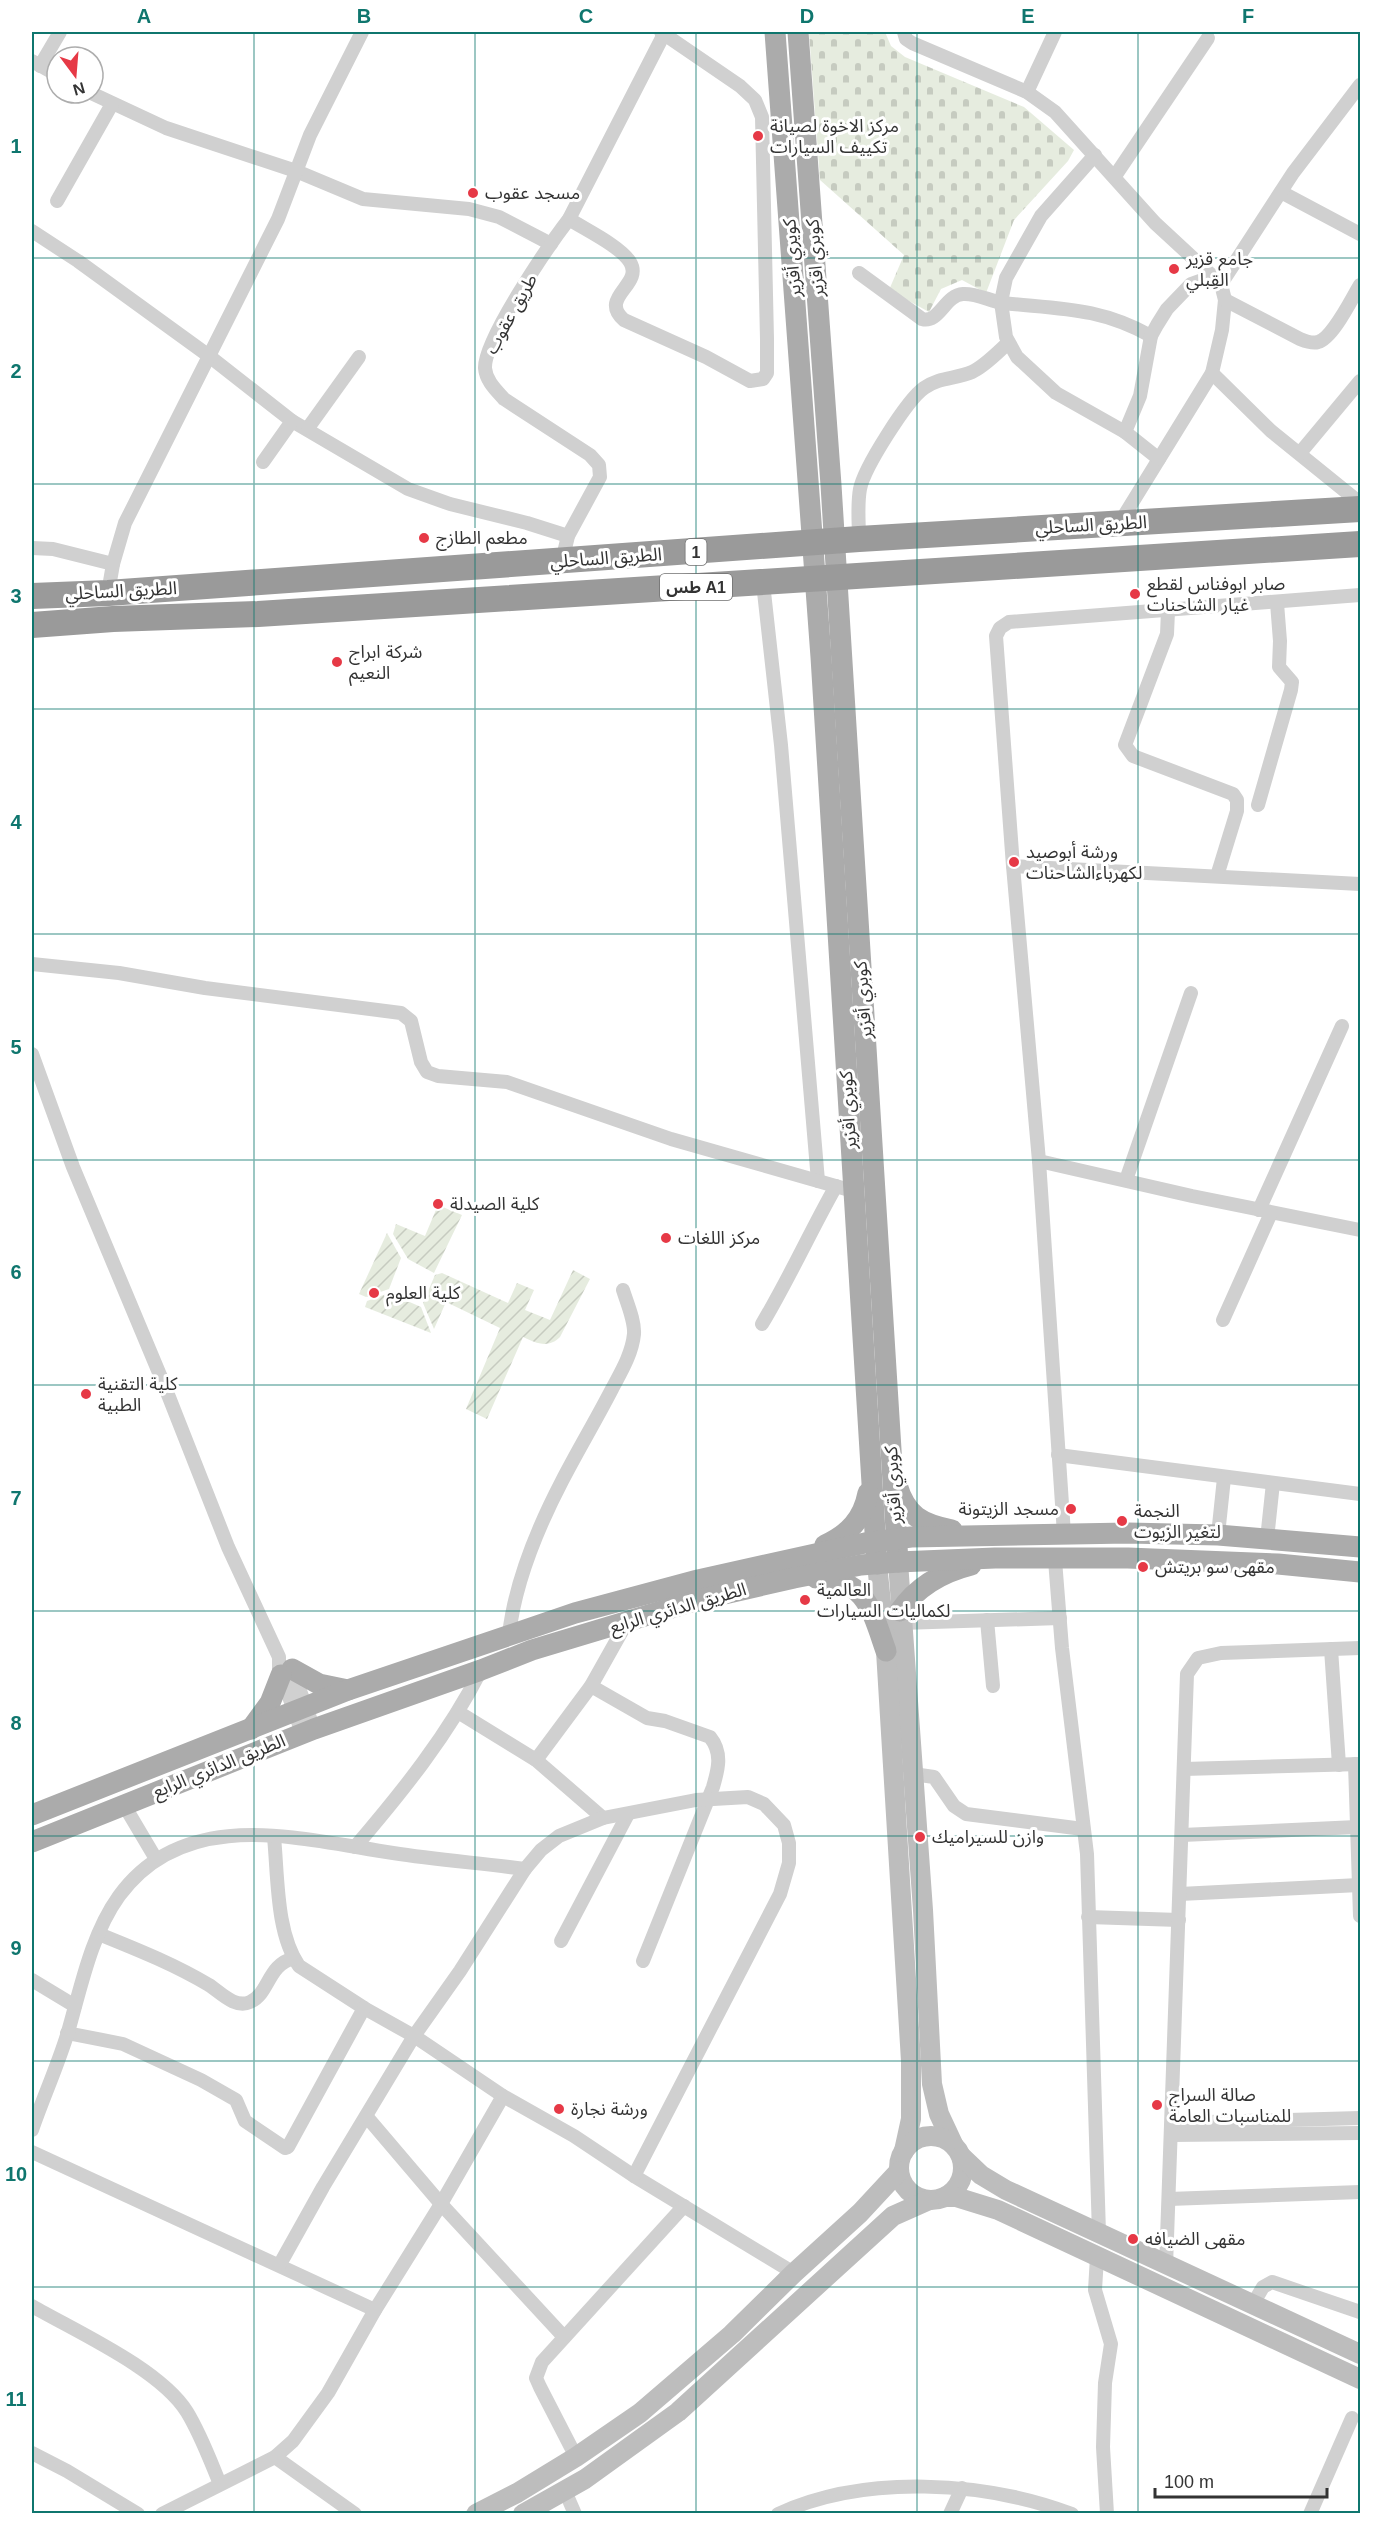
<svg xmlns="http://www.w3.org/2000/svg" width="1392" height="2545" viewBox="0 0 1392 2545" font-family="Helvetica,'Noto Sans Arabic',sans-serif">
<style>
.cemetery{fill:url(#cemetery-stones)}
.garden{fill:url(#garden-furrows)}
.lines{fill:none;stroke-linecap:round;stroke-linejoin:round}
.street{stroke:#d0d0d0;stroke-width:14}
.secondary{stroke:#bdbdbd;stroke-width:20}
.primary{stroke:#ababab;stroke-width:21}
.highway{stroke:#9a9a9a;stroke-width:26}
.grid{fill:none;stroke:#0f766e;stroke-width:1.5;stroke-opacity:0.55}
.poi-dot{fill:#e63946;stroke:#fff;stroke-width:2}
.labels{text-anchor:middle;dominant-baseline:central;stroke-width:6;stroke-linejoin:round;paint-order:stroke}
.shield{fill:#fff;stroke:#707070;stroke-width:1.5}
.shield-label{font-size:16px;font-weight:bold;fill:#333}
.poi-label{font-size:18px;fill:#333;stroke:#fff;text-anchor:start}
.street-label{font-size:18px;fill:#333;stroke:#fff}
.neatline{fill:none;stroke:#0f766e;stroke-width:2}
.grid-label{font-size:20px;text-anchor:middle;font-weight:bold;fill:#0f766e}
</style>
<defs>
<pattern id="cemetery-stones" width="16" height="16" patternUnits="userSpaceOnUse" patternTransform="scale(1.5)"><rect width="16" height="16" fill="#e6ecdf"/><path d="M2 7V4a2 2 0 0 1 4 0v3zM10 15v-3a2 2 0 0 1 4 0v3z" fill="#c6cbc0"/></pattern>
<pattern id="garden-furrows" width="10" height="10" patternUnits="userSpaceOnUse" patternTransform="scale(1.5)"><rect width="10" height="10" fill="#e6ecdf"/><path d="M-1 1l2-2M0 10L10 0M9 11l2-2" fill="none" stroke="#c6cbc0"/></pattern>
</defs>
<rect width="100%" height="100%" fill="#fff"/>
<polygon class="cemetery" points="809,32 885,32 891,46 905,57 1024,107 1074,150 1068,161 1014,220 986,293 962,280 941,289 929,312 889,290 904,255 820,180"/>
<g class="garden">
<polygon points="438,1205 462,1215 434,1273 408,1259 393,1234 396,1224 425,1236"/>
<polygon points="387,1233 401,1258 389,1289 366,1297 359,1294"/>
<path d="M573,1270L590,1279L560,1337C548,1349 536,1343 523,1337L487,1419L466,1409L500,1328L446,1302L434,1329L423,1303L435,1275L442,1273L508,1303L517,1283L534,1290L525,1310L550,1320Z"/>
<polygon points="389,1293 421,1307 431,1333 365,1307 367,1301"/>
</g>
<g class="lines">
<g class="street">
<polyline points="904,32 906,39 912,43 1027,92 1055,112 1155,223 1221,284 1225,300 1222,330 1212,373 1119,524"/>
<polyline points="32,61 57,75"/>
<polyline points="40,66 60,32"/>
<polyline points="1027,92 1055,32"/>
<polyline points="91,93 166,128 296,171 363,199 469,209 499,217 551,244"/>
<polyline points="1095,155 1041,216 1006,278 1001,302 1006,337 1017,357 1056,393 1125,432 1159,459"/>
<polyline points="1115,176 1208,38"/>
<polyline points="1281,192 1360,234"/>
<polyline points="57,201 112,104"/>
<path d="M569,219C586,230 620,246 630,262C644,285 598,297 624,320L706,357L750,381L763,379L767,373V339L762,117L755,100L740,86L661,32"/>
<polyline points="32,231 78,261 209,356 292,421 408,489 450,504 527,523 568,536"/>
<path d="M859,273L922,319C939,324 945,295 963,294C976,293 990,301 1003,303C1060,309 1099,307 1151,336"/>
<polyline points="1221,284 1293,173 1360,85"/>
<path d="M1225,300L1300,339C1305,341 1312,344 1318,342C1333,338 1352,298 1360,285"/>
<polyline points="1212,373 1271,431 1360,503"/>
<polyline points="308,428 359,357"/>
<polyline points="1125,432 1140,396 1151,336 1157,325 1167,309 1191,284 1205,279 1219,283"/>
<polyline points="1300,453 1360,381"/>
<polyline points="263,462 292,421"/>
<path d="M859,539C859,523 857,505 860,489C864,468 907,400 924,388C939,377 956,379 972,372C985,366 997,353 1008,343"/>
<polyline points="32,548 53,549 113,564"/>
<path d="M562,561L568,536L600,477L599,465L590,455L504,399C496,390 486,381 485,368C484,340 549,245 569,219L664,34"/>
<polyline points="763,583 781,745 818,1181"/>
<polyline points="108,593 113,564 125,523 278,219 310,135 362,32"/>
<polyline points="1168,611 1167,634 1125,745 1133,756 1233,794 1237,800 1237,811 1217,876"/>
<polyline points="1258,805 1291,690 1292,682 1279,667 1280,641 1277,603"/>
<polyline points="1013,866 1360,884"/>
<polyline points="32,964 119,973 205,988 401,1013 411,1021 421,1062 427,1072 438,1076 507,1082 671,1139 853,1191"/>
<polyline points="32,1054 73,1167 165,1387 228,1547 279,1657 279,1669 302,1733"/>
<polyline points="1039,1161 1192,1196 1360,1230"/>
<polyline points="1126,1180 1191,993"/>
<polyline points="1259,1210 1342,1026"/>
<polyline points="1223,1320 1271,1213"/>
<path d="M762,1324C789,1279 810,1232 836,1186"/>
<polyline points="1058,1455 1360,1494"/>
<polyline points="1064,1534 1039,1161 1013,866 996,636 1000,628 1009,622 1360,595"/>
<polyline points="1218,1535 1224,1478"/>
<polyline points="1267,1539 1273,1483"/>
<polyline points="1055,1560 1062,1648 1087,1854 1099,2233"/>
<polyline points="987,1620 993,1686"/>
<polyline points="901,1623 1060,1618"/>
<path d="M509,1635C515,1581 537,1529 562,1481C578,1450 596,1420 612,1389C621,1372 632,1354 634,1334C635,1321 627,1303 623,1290"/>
<polyline points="1331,1649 1339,1765"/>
<polyline points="292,1669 314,1729"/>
<path d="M591,1686L647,1718L665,1721L710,1737C723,1753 718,1770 713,1787L643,1961"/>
<polyline points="458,1712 536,1760 603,1818"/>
<polyline points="536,1760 591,1686 627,1622"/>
<polyline points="1355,1764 1360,1916"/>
<polyline points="1184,1769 1360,1764"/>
<polyline points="913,1774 934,1777 954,1806 966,1814 1083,1829"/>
<polyline points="124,1805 156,1859"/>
<polyline points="1182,1835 1357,1827"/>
<path d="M274,1837C278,1877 276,1933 299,1966L364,2008L414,2036L503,2096L574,2136L634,2176L794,2273"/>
<path d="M355,1847C402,1792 448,1735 481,1670"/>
<polyline points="1180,1894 1359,1885"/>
<polyline points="1088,1917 1179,1920"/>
<path d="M99,1934C136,1949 174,1964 209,1985C220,1992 235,2009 250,2002C270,1993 267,1965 294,1958"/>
<polyline points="561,1941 628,1814"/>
<polyline points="32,1980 75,2006"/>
<polyline points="67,2033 123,2044 201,2080 236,2100 245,2121 285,2148 288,2147 364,2008"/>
<polyline points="367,2117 441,2204 564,2337"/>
<polyline points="1172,2123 1360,2118"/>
<path d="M32,2130C43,2098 58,2065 68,2032C81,1987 91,1935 119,1896C185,1805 300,1839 393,1853C437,1860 481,1863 525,1869"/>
<polyline points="1171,2135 1360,2133"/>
<polyline points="32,2152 375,2310"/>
<polyline points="1169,2199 1360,2192"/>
<polyline points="1097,2257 1095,2290 1111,2344 1105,2383 1103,2447 1107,2514"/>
<polyline points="280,2264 323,2187 414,2036 460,1971 525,1869 541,1850 559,1836 603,1818 696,1800 748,1797 764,1804 784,1825 789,1843 789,1863 780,1894 634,2176"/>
<polyline points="1166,2266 1187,1674 1198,1658 1221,1653 1360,1648"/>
<polyline points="1253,2304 1263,2287 1272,2282 1360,2312"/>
<path d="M32,2306C77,2332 160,2369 187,2412C201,2435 210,2460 220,2484"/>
<polyline points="32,2453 67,2471 138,2514"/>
<polyline points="275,2457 355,2514"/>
<polyline points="576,2457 540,2387 536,2378 542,2362 684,2206"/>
<polyline points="565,2491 575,2514"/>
<polyline points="162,2514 275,2457 293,2441 328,2393 375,2310 441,2204 503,2096"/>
<path d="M778,2514C865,2474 984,2481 1072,2514"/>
<polyline points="950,2514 962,2488"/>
<polyline points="1310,2514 1352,2418"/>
</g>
<g class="secondary">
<polyline points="898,1562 923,1910 932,2084 939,2114 953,2144"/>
<polyline points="877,1564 886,1651 911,2061 911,2119 904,2151"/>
<circle cx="931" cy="2168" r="32"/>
<polyline points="961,2156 981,2175 1006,2190 1360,2354"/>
<polyline points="945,2197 956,2197 998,2210 1360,2379"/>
<polyline points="476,2514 517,2493 576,2457 640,2413 732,2334 794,2273 860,2213 899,2171"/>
<polyline points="523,2514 585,2479 678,2412 893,2216 929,2200"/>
</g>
<g class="primary">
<polyline points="775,32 821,657 877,1564"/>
<polyline points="798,32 831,485 898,1562"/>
<path d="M897,1485C906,1516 922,1524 952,1530"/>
<path d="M825,1545C849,1534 863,1519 868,1493"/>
<path d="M816,1578C866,1578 872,1611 886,1651"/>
<path d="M900,1611C917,1587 943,1572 971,1565"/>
<polyline points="292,1669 319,1684 348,1690"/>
<polyline points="251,1729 270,1703 281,1675"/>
<polyline points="32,1815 348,1690 575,1613 698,1580 865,1543 911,1537 1128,1533 1218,1535 1360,1547"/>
<polyline points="32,1842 314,1729 481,1670 532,1650 698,1600 794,1578 861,1565 898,1562 995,1558 1128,1558 1278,1564 1360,1572"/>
</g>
<g class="highway">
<polyline points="32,596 108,593 859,539 1360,509"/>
<polyline points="32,625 113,619 258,614 1360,544"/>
</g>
</g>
<path class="grid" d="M254,32V2514M475,32V2514M696,32V2514M917,32V2514M1138,32V2514M32,258H1360M32,484H1360M32,709H1360M32,934H1360M32,1160H1360M32,1385H1360M32,1611H1360M32,1836H1360M32,2061H1360M32,2287H1360"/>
<g class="poi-dot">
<circle cx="758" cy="136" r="6"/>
<circle cx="473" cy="193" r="6"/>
<circle cx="1174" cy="269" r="6"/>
<circle cx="424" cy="538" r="6"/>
<circle cx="1135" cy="594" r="6"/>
<circle cx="337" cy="662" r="6"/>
<circle cx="1014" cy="862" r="6"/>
<circle cx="438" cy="1204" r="6"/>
<circle cx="666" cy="1238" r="6"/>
<circle cx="374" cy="1293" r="6"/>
<circle cx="86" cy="1394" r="6"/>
<circle cx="1071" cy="1509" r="6"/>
<circle cx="1122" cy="1521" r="6"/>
<circle cx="1143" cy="1567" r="6"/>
<circle cx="805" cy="1600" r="6"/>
<circle cx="920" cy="1837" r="6"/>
<circle cx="1157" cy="2105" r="6"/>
<circle cx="559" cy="2109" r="6"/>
<circle cx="1133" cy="2239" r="6"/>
</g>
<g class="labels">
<g class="shield">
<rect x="685.5" y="539" width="21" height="26" rx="4.5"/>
<rect x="660" y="574" width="72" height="26" rx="4.5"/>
</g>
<g class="shield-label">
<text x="696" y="552">1</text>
<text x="696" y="587">طس A1</text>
</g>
<g class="poi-label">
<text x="770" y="126">مركز الاخوة لصيانة<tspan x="770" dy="21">تكييف السيارات</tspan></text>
<text x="485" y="193">مسجد عقوب</text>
<text x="1186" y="259">جامع قزير<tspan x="1186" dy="21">القِبلي</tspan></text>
<text x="436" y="538">مطعم الطازج</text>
<text x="1147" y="584">صابر ابوفناس لقطع<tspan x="1147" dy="21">غيار الشاحنات</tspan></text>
<text x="349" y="652">شركة ابراج<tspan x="349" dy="21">النعيم</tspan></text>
<text x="1026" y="852">ورشة أبوصيد<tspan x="1026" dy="21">لكهرباءالشاحنات</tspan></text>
<text x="450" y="1204">كلية الصيدلة</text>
<text x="678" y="1238">مركز اللغات</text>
<text x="386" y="1293">كلية العلوم</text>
<text x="98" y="1384">كلية التقنية<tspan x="98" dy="21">الطبية</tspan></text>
<text x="1059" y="1509" text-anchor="end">مسجد الزيتونة</text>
<text x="1134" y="1511">النجمة<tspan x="1134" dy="21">لتغير الزيوت</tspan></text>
<text x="1155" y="1567">مقهى سو بريتش</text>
<text x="817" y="1590">العالمية<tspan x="817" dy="21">لكماليات السيارات</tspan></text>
<text x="932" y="1837">وازن للسيراميك</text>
<text x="1169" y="2095">صالة السراج<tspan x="1169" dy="21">للمناسبات العامة</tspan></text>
<text x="571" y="2109">ورشة نجارة</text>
<text x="1145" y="2239">مقهى الضيافه</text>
</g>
<g class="street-label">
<text transform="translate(792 258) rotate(-94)">كويري أقزير</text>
<text transform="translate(815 258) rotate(-94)">كوبري اقزير</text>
<text transform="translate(511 314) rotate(-61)">طريق عقوب</text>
<text transform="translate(1091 525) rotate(-3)">الطريق الساحلي</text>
<text transform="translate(606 558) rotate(-4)">الطريق الساحلي</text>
<text transform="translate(121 591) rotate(-3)">الطريق الساحلي</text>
<text transform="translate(863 1000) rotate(-94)">كوبري أقزير</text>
<text transform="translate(848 1110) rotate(-93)">كويري أقزير</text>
<text transform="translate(893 1485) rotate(-93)">كوبري أقزير</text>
<text transform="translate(678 1608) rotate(-16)">الطريق الدائري الرابع</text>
<text transform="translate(219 1766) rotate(-22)">الطريق الدائري الرابع</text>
</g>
</g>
<rect width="1392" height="2545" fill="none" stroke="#ffffff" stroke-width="66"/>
<g transform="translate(75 75) rotate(164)"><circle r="28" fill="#ffffff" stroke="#adadad" stroke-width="1.5"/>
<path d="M0-4.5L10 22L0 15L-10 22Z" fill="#e63946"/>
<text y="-9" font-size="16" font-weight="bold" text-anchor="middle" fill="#333333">N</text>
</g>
<path d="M1155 2488v9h172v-9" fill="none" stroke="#333333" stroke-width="3"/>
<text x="1164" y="2488" font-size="18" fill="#333333" stroke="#ffffff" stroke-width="4.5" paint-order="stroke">100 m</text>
<rect x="33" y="33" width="1326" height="2479" class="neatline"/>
<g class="grid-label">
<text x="144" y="23">A</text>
<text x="364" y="23">B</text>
<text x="586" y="23">C</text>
<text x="807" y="23">D</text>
<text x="1028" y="23">E</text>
<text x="1248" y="23">F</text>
<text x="16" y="153">1</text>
<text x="16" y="378">2</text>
<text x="16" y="603">3</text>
<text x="16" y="829">4</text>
<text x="16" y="1054">5</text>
<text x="16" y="1279">6</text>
<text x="16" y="1505">7</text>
<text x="16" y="1730">8</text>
<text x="16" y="1955">9</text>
<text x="16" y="2181">10</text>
<text x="16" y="2406">11</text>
</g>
</svg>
